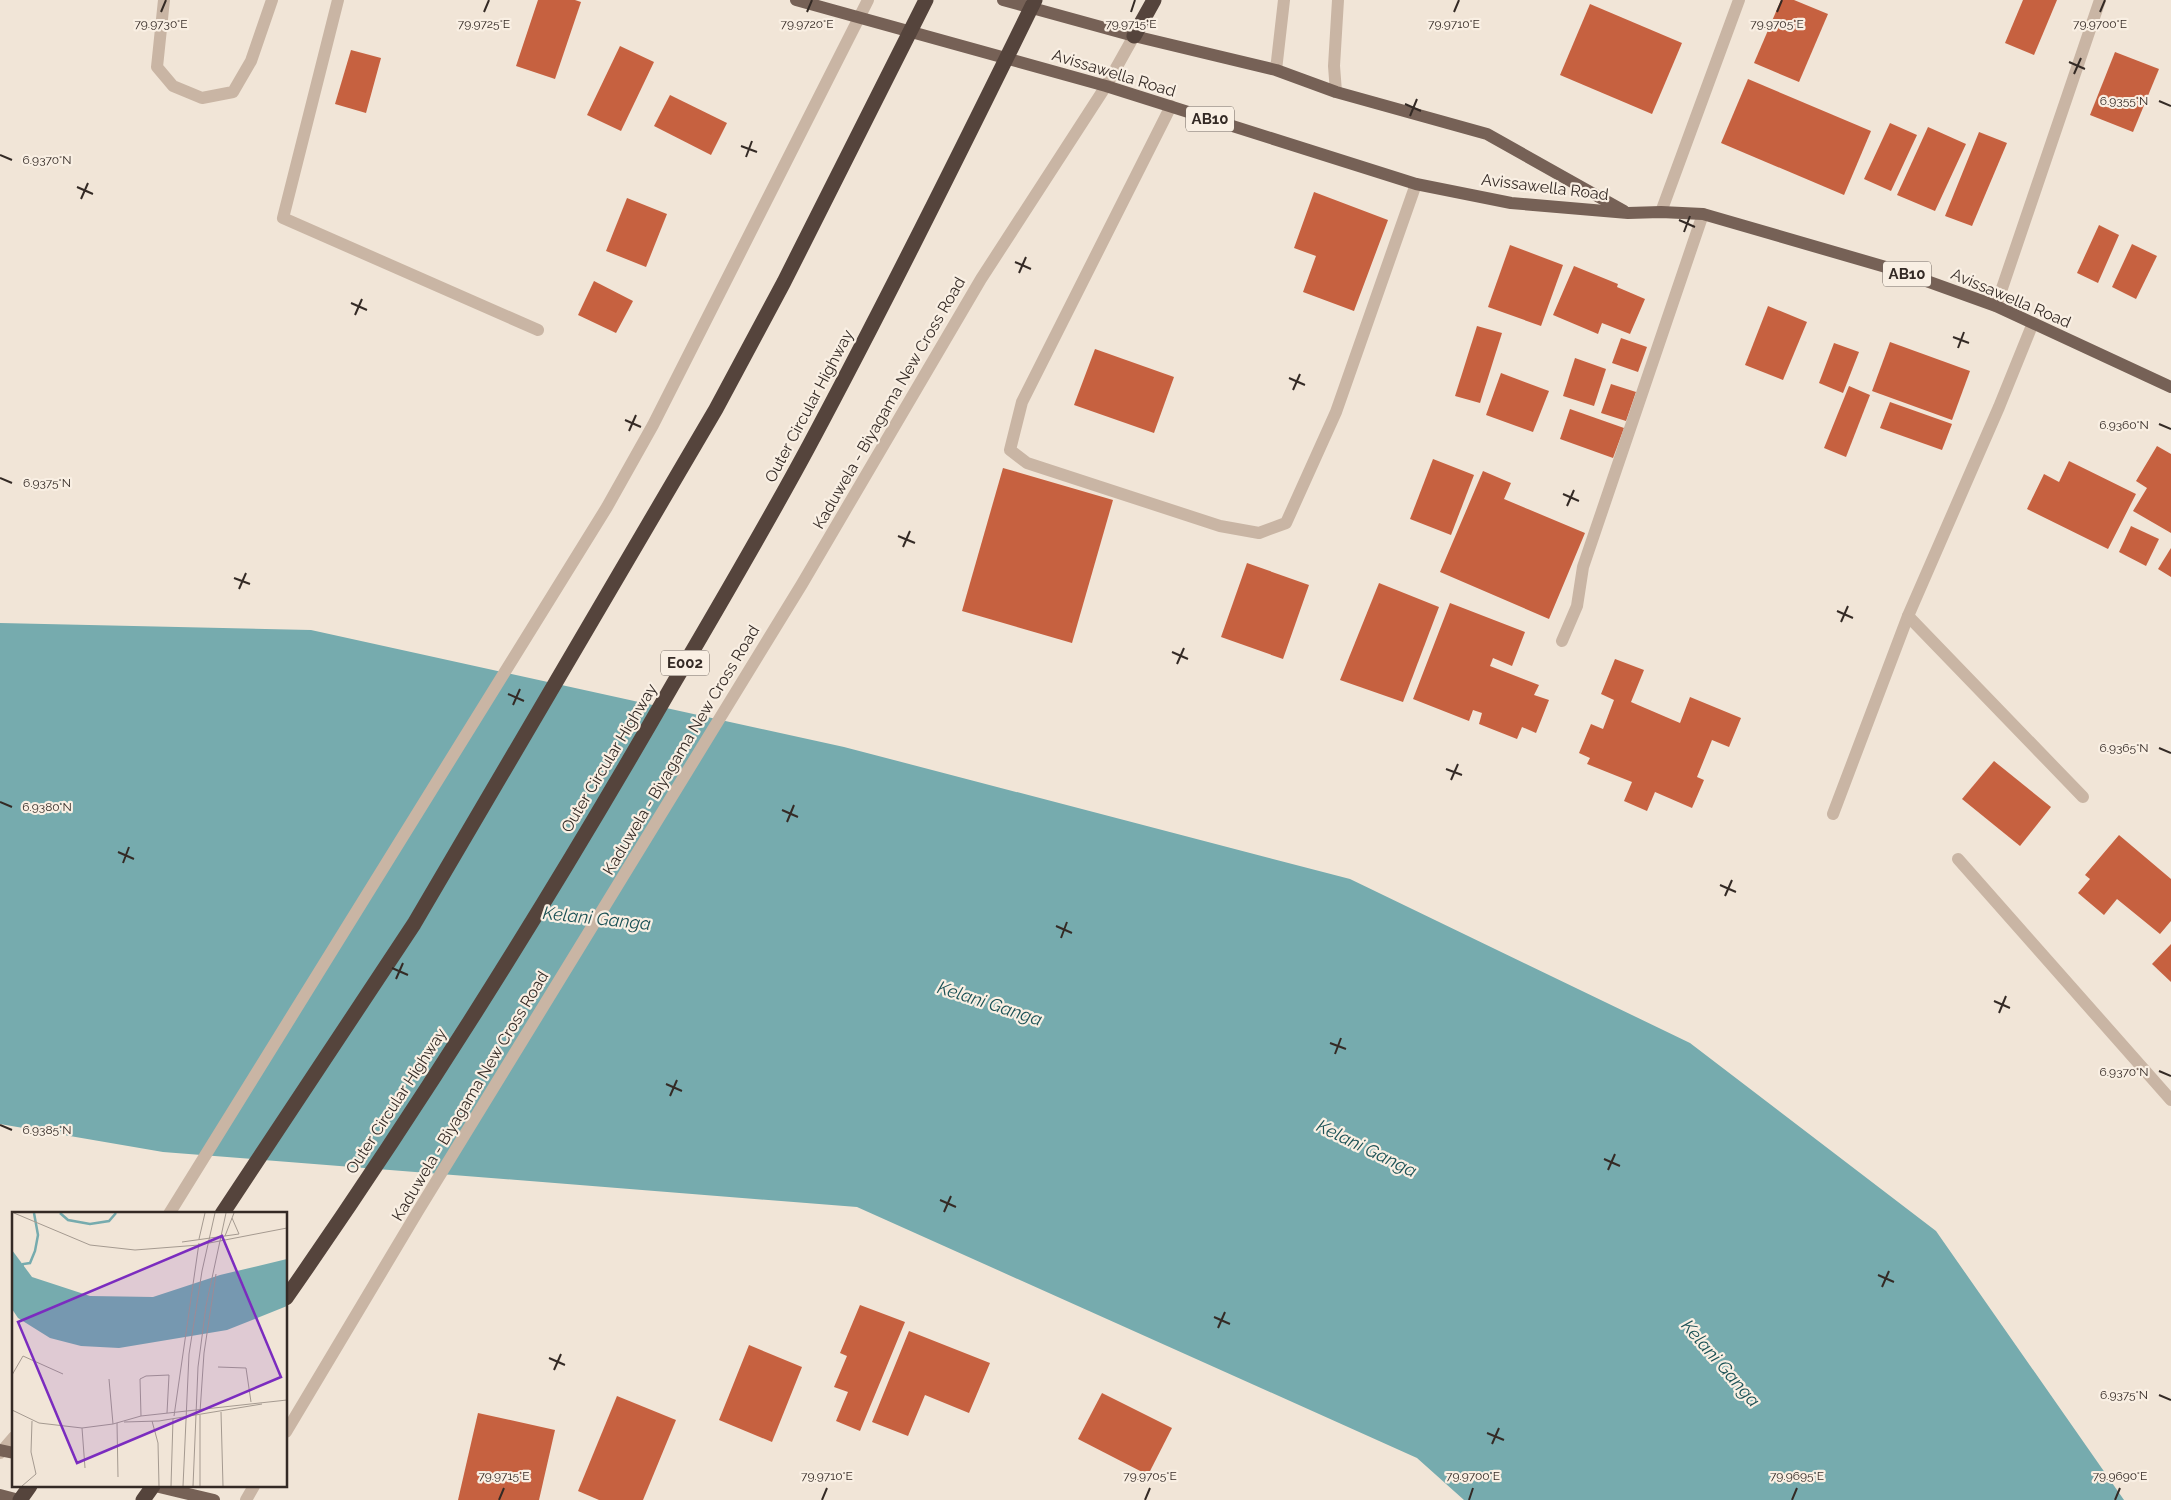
<svg xmlns="http://www.w3.org/2000/svg" width="2171" height="1500" viewBox="0 0 2171 1500" font-family="Raleway,sans-serif">
<style>
.water{fill:#76abae}
.building{fill:#c66140}
.lines{fill:none;stroke-linecap:round;stroke-linejoin:round}
.service{stroke:#c9b5a4;stroke-width:12}
.minor{stroke:#c9b5a4;stroke-width:12}
.tertiary{stroke:#c9b5a4;stroke-width:12}
.primary{stroke:#766156;stroke-width:12}
.motorway{stroke:#55443c;stroke-width:15}
.ticks{fill:none;stroke:#342a25;stroke-width:2}
.labels{text-anchor:middle;dominant-baseline:central;stroke-width:4.5;stroke-linejoin:round;paint-order:stroke}
.shield{fill:#f9efe3;stroke:#6f655e;stroke-width:1}
.shield-label{font-size:15px;font-weight:bold;fill:#342a25}
.street-label{font-size:16px;fill:#342a25;stroke:#f9efe3}
.water-label{font-size:18px;font-style:italic;fill:#1b5155;stroke:#f9efe3}
.inset-river{fill:none;stroke:#76abae;stroke-width:2.5}
.inset-road{fill:none;stroke:#a59a90;stroke-width:1}
.view{fill:#7b2cbf;fill-opacity:0.15;stroke:#7b2cbf;stroke-width:2.5}
.inset-edge{fill:none;stroke:#342a25;stroke-width:2.5}
.ticks-label{font-size:12px;text-anchor:middle;fill:#342a25;stroke:#f9efe3;stroke-width:4.5;stroke-linejoin:round;paint-order:stroke}
</style>
<rect width="100%" height="100%" fill="#f1e5d7"/>
<polygon class="water" points="0,623 311,630 844,747 1350,879 1690,1043 1936,1231 2124,1500 1464,1500 1417,1458 857,1207 163,1152 0,1124"/>
<g class="building">
<polygon points="538,0 575,0 581,2 555,79 516,66"/>
<polygon points="1781,0 1794,0 1828,14 1799,82 1754,63"/>
<polygon points="2023,0 2057,0 2034,55 2005,43"/>
<polygon points="1590,4 1682,43 1652,114 1560,75"/>
<polygon points="620,46 654,62 621,131 587,115"/>
<polygon points="351,50 381,58 366,113 335,104"/>
<polygon points="2115,52 2159,69 2133,132 2090,115"/>
<polygon points="1748,79 1871,131 1844,195 1721,143"/>
<polygon points="670,95 727,123 711,155 654,126"/>
<polygon points="1890,123 1917,135 1891,191 1864,179"/>
<polygon points="1928,127 1966,144 1935,211 1897,195"/>
<polygon points="1979,132 2007,143 1972,226 1945,216"/>
<polygon points="1314,192 1388,220 1354,311 1303,292 1316,256 1294,248"/>
<polygon points="627,198 667,214 646,267 606,251"/>
<polygon points="2099,225 2119,235 2098,283 2077,273"/>
<polygon points="2132,244 2157,256 2136,299 2112,287"/>
<polygon points="1510,245 1563,265 1541,326 1488,307"/>
<polygon points="1574,266 1618,284 1617,287 1645,299 1630,334 1602,323 1598,334 1553,315"/>
<polygon points="594,281 633,301 616,333 578,315"/>
<polygon points="1768,306 1807,322 1783,380 1745,365"/>
<polygon points="1477,326 1502,333 1480,403 1455,396"/>
<polygon points="1621,338 1647,347 1638,372 1612,363"/>
<polygon points="1890,342 1970,371 1952,420 1872,391"/>
<polygon points="1834,343 1859,352 1843,393 1819,383"/>
<polygon points="1095,349 1174,377 1154,433 1074,405"/>
<polygon points="1575,358 1606,369 1594,406 1563,396"/>
<polygon points="1501,373 1549,391 1533,432 1486,415"/>
<polygon points="1611,384 1636,392 1626,421 1601,413"/>
<polygon points="1849,386 1870,395 1846,457 1824,448"/>
<polygon points="1890,402 1952,424 1942,450 1880,428"/>
<polygon points="1570,409 1624,428 1613,458 1560,439"/>
<polygon points="2157,446 2171,454 2171,533 2133,511 2147,488 2136,481"/>
<polygon points="1433,459 1474,475 1451,535 1410,519"/>
<polygon points="2069,461 2136,494 2108,549 2027,509 2044,474 2059,482"/>
<polygon points="1003,468 1113,500 1072,643 962,611"/>
<polygon points="1483,471 1511,483 1504,499 1585,533 1549,619 1440,572"/>
<polygon points="2131,526 2159,539 2146,566 2119,552"/>
<polygon points="2171,548 2171,577 2158,569"/>
<polygon points="1247,563 1309,585 1283,659 1221,637"/>
<polygon points="1379,583 1439,607 1403,702 1340,680"/>
<polygon points="1450,603 1525,632 1512,666 1493,658 1490,666 1539,685 1534,695 1549,700 1536,733 1522,727 1517,739 1479,724 1482,713 1473,710 1469,721 1413,699"/>
<polygon points="1615,659 1644,670 1631,702 1680,723 1690,697 1741,718 1729,747 1712,740 1697,777 1704,780 1692,808 1655,792 1647,811 1624,801 1632,782 1587,764 1590,758 1579,753 1591,724 1603,729 1614,700 1601,694"/>
<polygon points="1994,761 2051,807 2020,846 1962,799"/>
<polygon points="2119,835 2171,879 2171,921 2160,934 2117,899 2104,915 2078,893 2090,879 2085,875"/>
<polygon points="2171,944 2171,982 2152,964"/>
<polygon points="860,1305 905,1322 860,1431 836,1421 848,1392 834,1387 847,1356 840,1353"/>
<polygon points="909,1331 990,1363 969,1413 925,1395 908,1436 872,1422"/>
<polygon points="749,1345 802,1367 772,1442 719,1420"/>
<polygon points="1102,1393 1172,1428 1148,1475 1078,1439"/>
<polygon points="617,1396 676,1420 643,1500 599,1500 578,1491"/>
<polygon points="478,1413 555,1430 539,1500 458,1500"/>
</g>
<g class="lines">
<g class="service">
<polyline points="164,0 157,67 173,86 202,98 233,92 251,61 272,0"/>
<polyline points="1276,70 1284,0"/>
<polyline points="1908,616 2083,797"/>
<polyline points="1833,814 1908,616 1999,407 2033,323"/>
</g>
<g class="minor">
<polyline points="338,0 283,218 538,330"/>
<polyline points="1336,92 1334,66 1338,0"/>
<polyline points="1171,106 1022,402 1010,450 1027,463 1220,526 1259,533 1286,523 1336,412 1416,184"/>
<polyline points="1661,212 1739,0"/>
<polyline points="1996,306 2100,0"/>
<polyline points="1562,641 1577,606 1583,567 1703,214"/>
<polyline points="1958,859 2171,1100"/>
</g>
<g class="tertiary">
<polyline points="169,1214 607,507 653,425 868,0"/>
<polyline points="286,1432 418,1211 802,584 981,279 1106,86 1134,36"/>
<polyline points="0,1453 14,1437"/>
<polyline points="246,1500 254,1486"/>
</g>
<g class="primary">
<polyline points="796,0 1106,86 1416,184 1511,203 1628,213 1661,212 1703,214 1896,270 1996,306 2171,387"/>
<polyline points="1003,0 1134,36 1276,70 1336,92 1487,134 1624,211"/>
<polyline points="0,1450 14,1453"/>
<polyline points="155,1486 214,1500"/>
<polyline points="0,1495 19,1500"/>
</g>
<g class="motorway">
<polyline points="1134,36 1154,0"/>
<polyline points="222,1214 414,924 716,409 784,282 926,0"/>
<path d="M286,1298C424,1100 552,895 672,686C719,606 766,526 810,444C888,298 962,149 1035,0"/>
<polyline points="20,1500 30,1486"/>
<polyline points="143,1500 153,1486"/>
</g>
</g>
<path class="ticks" d="M161,12L166,0M484,12L489,0M807,12L812,0M1131,12L1135,0M1454,12L1459,0M1777,12L1782,0M2100,12L2105,0M2069,62L2085,69M2074,74L2081,58M2159,101L2171,106M1405,104L1421,111M1410,116L1417,99M741,146L757,152M0,155L12,160M746,157L752,141M77,187L93,194M81,199L88,183M1679,220L1695,227M1684,232L1690,216M1015,262L1031,269M1019,273L1026,257M351,303L367,310M355,315L362,299M1953,337L1969,343M1958,348L1964,332M1289,378L1305,385M1293,390L1300,374M625,420L641,427M2159,424L2171,429M629,431L636,415M0,478L12,483M1563,494L1579,501M1567,506L1574,490M898,536L915,543M903,547L910,531M234,578L250,584M239,589L246,573M1837,611L1853,618M1841,622L1848,606M1172,652L1188,659M1177,664L1184,648M508,694L524,701M513,705L520,689M2159,748L2171,753M1446,769L1462,775M1451,780L1458,764M0,802L12,807M782,810L798,817M787,822L794,805M118,852L134,859M123,863L129,847M1720,885L1736,892M1725,896L1732,880M1056,926L1072,933M1061,938L1067,922M392,968L408,975M396,979L403,963M1994,1001L2010,1008M1999,1013L2006,996M1330,1043L1346,1049M1335,1054L1341,1038M2159,1071L2171,1076M666,1084L682,1091M670,1096L677,1080M0,1125L12,1130M1604,1159L1620,1166M1608,1170L1615,1154M940,1200L956,1207M944,1212L951,1196M1878,1275L1894,1282M1882,1287L1889,1271M1214,1317L1230,1324M1218,1328L1225,1312M549,1358L565,1365M554,1370L561,1354M2159,1395L2171,1400M1487,1433L1504,1440M1492,1444L1499,1428M499,1500L504,1488M822,1500L827,1488M1145,1500L1150,1488M1469,1500L1473,1488M1792,1500L1797,1488M2115,1500L2120,1488"/>
<g class="labels">
<g class="shield">
<rect x="1186" y="106.5" width="48" height="25" rx="4"/>
<rect x="1883" y="261.5" width="48" height="25" rx="4"/>
<rect x="661" y="650.5" width="48" height="25" rx="4"/>
</g>
<g class="shield-label">
<text x="1210" y="119">AB10</text>
<text x="1907" y="274">AB10</text>
<text x="685" y="663">E002</text>
</g>
<g class="street-label">
<text transform="translate(1114 73) rotate(17)">Avissawella Road</text>
<text transform="translate(1545 187) rotate(7)">Avissawella Road</text>
<text transform="translate(2011 298) rotate(23)">Avissawella Road</text>
<text transform="translate(889 403) rotate(-60)">Kaduwela - Biyagama New Cross Road</text>
<text transform="translate(809 406) rotate(-62)">Outer Circular Highway</text>
<text transform="translate(681 750) rotate(-59)">Kaduwela - Biyagama New Cross Road</text>
<text transform="translate(609 758) rotate(-59)">Outer Circular Highway</text>
<text transform="translate(470 1096) rotate(-59)">Kaduwela - Biyagama New Cross Road</text>
<text transform="translate(396 1101) rotate(-57)">Outer Circular Highway</text>
</g>
<g class="water-label">
<text transform="translate(597 918) rotate(6)">Kelani Ganga</text>
<text transform="translate(990 1003) rotate(18)">Kelani Ganga</text>
<text transform="translate(1367 1148) rotate(26)">Kelani Ganga</text>
<text transform="translate(1721 1363) rotate(49)">Kelani Ganga</text>
</g>
</g>
<g transform="translate(12 1212)">
<rect width="275" height="275" fill="#f1e5d7"/>
<path d="M0,38L20,65L78,84L141,85L208,63L275,47V94L215,118L107,136L69,134L38,126L6,106L0,97Z" fill="#76abae"/>
<path class="inset-river" d="M48,1L56,8L78,12L97,9L104,1M0,68L9,60L11,52L18,51L23,39L26,23L22,1"/>
<path class="inset-road" d="M2,1L78,33L123,38L187,33L275,16M220,6L227,22M213,24L222,1M187,27L193,1M170,30L227,22M206,155L234,156L239,190M0,163L11,144L51,162M97,167L101,212M0,198L27,211L70,216L101,212L129,204L275,188M188,200L192,141L204,62M209,200L211,274M188,203V274M129,204L128,167L134,164L157,163L155,201M162,204L187,31M140,209L146,231L147,274M112,210L147,209L250,192M105,211L106,265M70,216L73,256M10,274L24,262L19,240L20,209M159,274L161,207M171,274L177,142L190,59L203,1M181,274L186,155L194,94L214,1"/>
<path class="view" d="M210,24L269,165L65,251L6,110Z"/>
<rect width="275" height="275" class="inset-edge"/>
</g>
<g class="ticks-label">
<text x="484" y="28">79.9725°E</text>
<text x="807" y="28">79.9720°E</text>
<text x="1131" y="28">79.9715°E</text>
<text x="1454" y="28">79.9710°E</text>
<text x="1777" y="28">79.9705°E</text>
<text x="2100" y="28">79.9700°E</text>
<text x="161" y="28">79.9730°E</text>
<text x="2124" y="105">6.9355°N</text>
<text x="47" y="164">6.9370°N</text>
<text x="2124" y="429">6.9360°N</text>
<text x="47" y="487">6.9375°N</text>
<text x="2124" y="752">6.9365°N</text>
<text x="47" y="811">6.9380°N</text>
<text x="2124" y="1076">6.9370°N</text>
<text x="47" y="1134">6.9385°N</text>
<text x="2124" y="1399">6.9375°N</text>
<text x="504" y="1480">79.9715°E</text>
<text x="827" y="1480">79.9710°E</text>
<text x="1150" y="1480">79.9705°E</text>
<text x="1473" y="1480">79.9700°E</text>
<text x="1797" y="1480">79.9695°E</text>
<text x="2120" y="1480">79.9690°E</text>
</g>
</svg>
